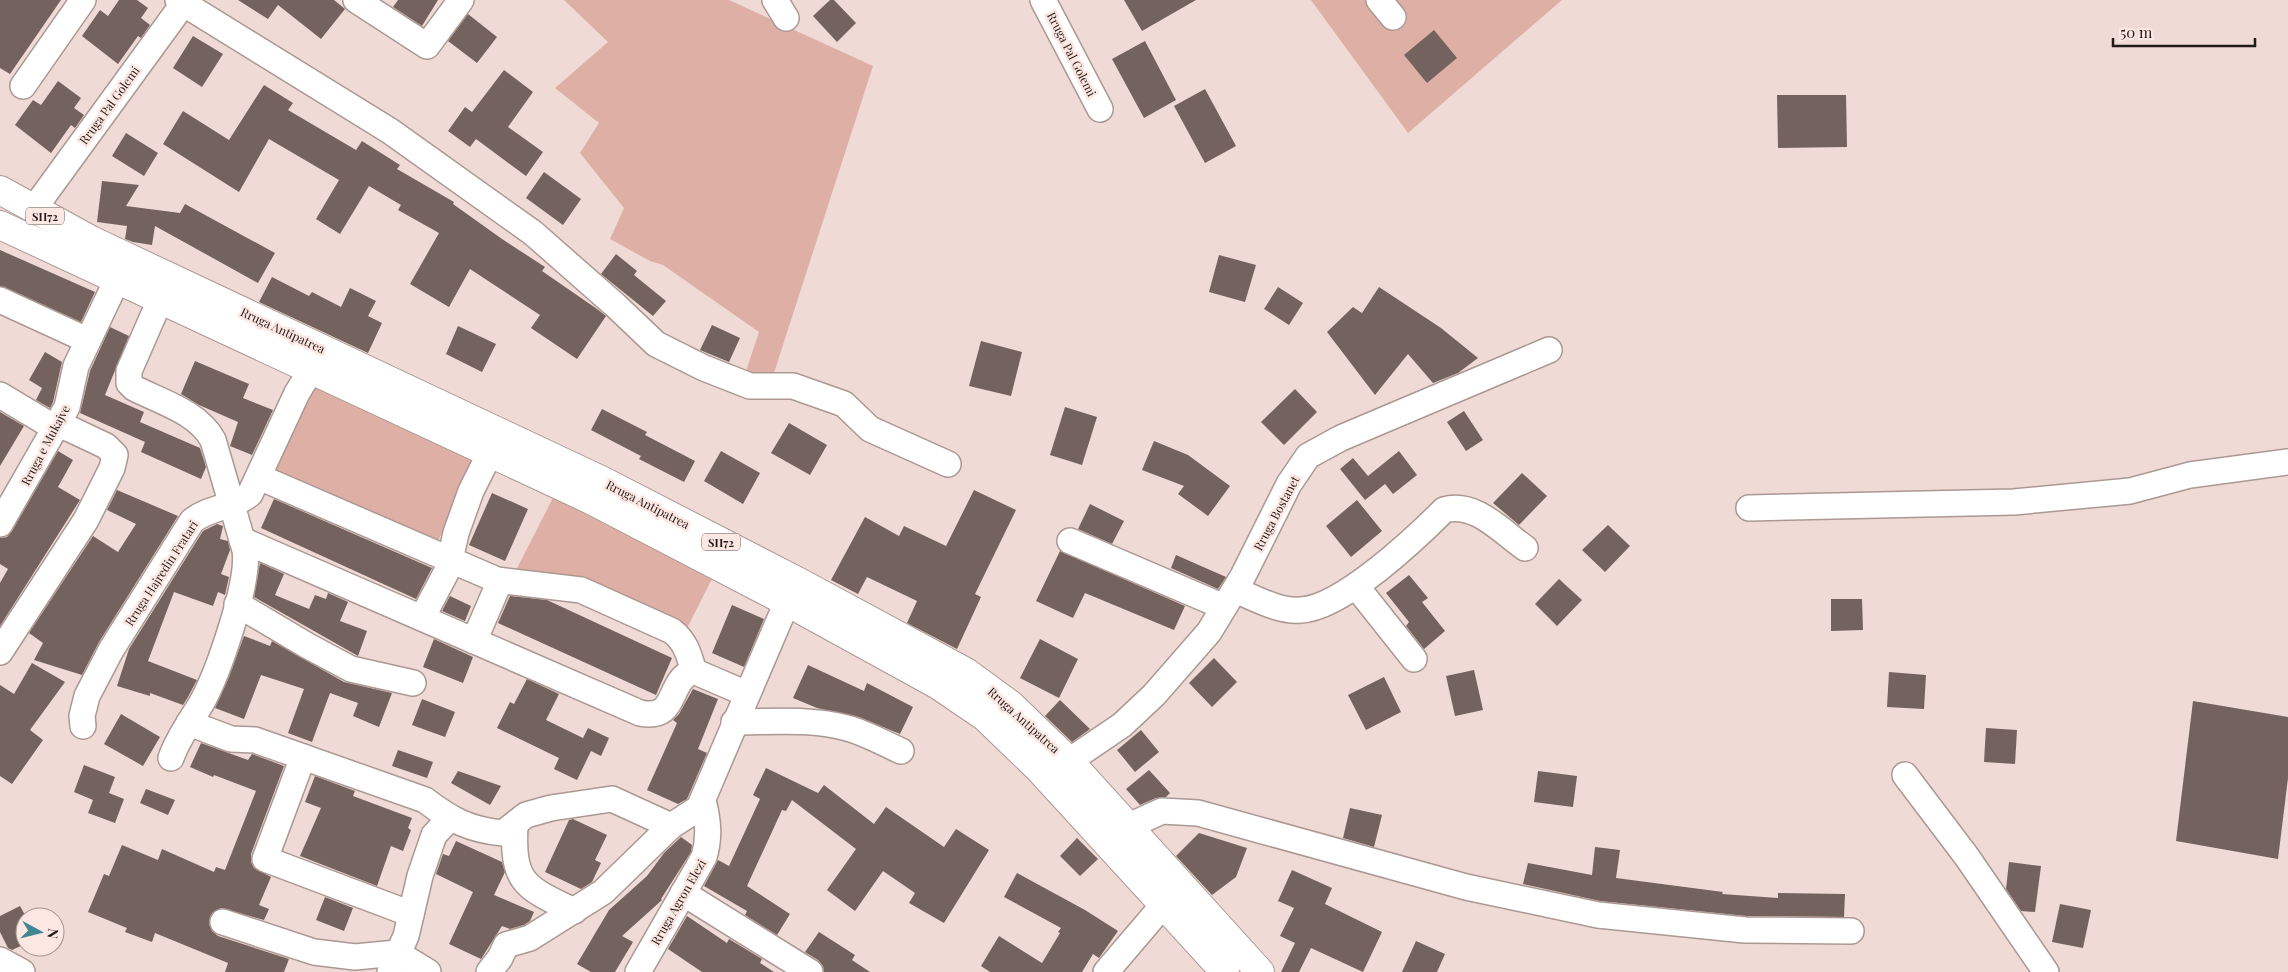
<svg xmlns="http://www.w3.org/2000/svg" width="2288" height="972" viewBox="0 0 2288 972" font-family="'Playfair Display',serif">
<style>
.green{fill:#deb0a5}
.building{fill:#74625e}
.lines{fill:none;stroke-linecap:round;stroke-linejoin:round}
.minor-casing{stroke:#ac9893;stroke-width:28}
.major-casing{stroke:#ac9893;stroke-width:30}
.minor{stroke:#fff;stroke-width:25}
.major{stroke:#fff;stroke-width:28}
.labels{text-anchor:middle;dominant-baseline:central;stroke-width:5;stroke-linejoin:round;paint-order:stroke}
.shield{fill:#fde7e2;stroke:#635855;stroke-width:1}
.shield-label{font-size:11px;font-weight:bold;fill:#211a18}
.street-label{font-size:12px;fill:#211a18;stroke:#fde7e2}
</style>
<rect width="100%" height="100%" fill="#efdad5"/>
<g class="green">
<polygon points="564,0 729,0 873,66 773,376 746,371 759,332 663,265 650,261 610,239 624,208 580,153 599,123 555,88 608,42"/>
<polygon points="1311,0 1562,0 1408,133"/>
<polygon points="312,381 478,460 435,547 266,475"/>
<polygon points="556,492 716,571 684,634 512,578"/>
</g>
<g class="building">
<polygon points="0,0 61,0 10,74 0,68"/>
<polygon points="119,0 137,0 148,8 141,18 150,25 141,38 138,36 118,64 82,36 100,10 108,16"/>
<polygon points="238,0 334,0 345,9 321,39 278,5 268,19"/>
<polygon points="398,0 438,0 422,26 393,7"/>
<polygon points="830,0 834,0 856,23 837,42 813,16"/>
<polygon points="1124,0 1196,0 1142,31"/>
<polygon points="468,14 497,37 477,63 448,41"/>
<polygon points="1434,30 1457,58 1427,83 1404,55"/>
<polygon points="193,36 223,54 202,87 173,68"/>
<polygon points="1145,41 1176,100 1144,118 1112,59"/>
<polygon points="504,70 533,92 508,127 543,152 526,176 476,139 470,147 448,131 465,107 472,112"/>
<polygon points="58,81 81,98 74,108 84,115 75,128 71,125 51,153 15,125 33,100 41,105"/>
<polygon points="264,85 293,103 288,110 356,150 362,141 400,165 397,169 454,202 453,204 502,239 545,267 542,271 597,309 606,316 577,359 531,328 540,315 470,269 449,307 410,284 439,233 398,210 401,205 369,186 340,234 316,219 339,180 269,139 239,192 163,144 183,111 229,140"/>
<polygon points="1205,89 1236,146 1205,163 1174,106"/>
<polygon points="1777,95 1846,95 1847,147 1778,148"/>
<polygon points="126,133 158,153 144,176 112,156"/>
<polygon points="544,172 581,199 563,225 526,198"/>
<polygon points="102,181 139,185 126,206 180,213 185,204 275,253 258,283 155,226 152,245 133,242 125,239 127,226 97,222"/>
<polygon points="0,250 95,292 81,322 0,286"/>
<polygon points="616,254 637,271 634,275 666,301 653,316 601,274"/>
<polygon points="1219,255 1256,265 1245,302 1209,292"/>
<polygon points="272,277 309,296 312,292 341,307 350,288 376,301 368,316 382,323 368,353 259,302"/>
<polygon points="1278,287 1303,303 1289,325 1264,309"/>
<polygon points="1379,287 1441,328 1478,358 1458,373 1433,383 1408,354 1375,395 1327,332 1353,307 1362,313"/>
<polygon points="712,325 740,338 729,362 700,350"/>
<polygon points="458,326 496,344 482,372 446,354"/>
<polygon points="110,327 129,336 105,395 144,412 140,422 200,448 206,467 201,479 141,452 145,442 80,413 90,371"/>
<polygon points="981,341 1022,352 1011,396 969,386"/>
<polygon points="45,352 62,362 53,402 50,408 36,400 42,388 29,380"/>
<polygon points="195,361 249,384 243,398 273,410 252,455 230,446 238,422 199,405 181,394"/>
<polygon points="1295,389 1317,412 1284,445 1261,422"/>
<polygon points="1065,407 1097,417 1082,465 1050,455"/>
<polygon points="602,409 647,432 645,435 695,461 684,482 639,459 641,456 591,430"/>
<polygon points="1464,411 1483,440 1466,451 1447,422"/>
<polygon points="0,412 24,426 0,466"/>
<polygon points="789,423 827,445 810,475 771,453"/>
<polygon points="1154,441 1188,455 1230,486 1208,516 1178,494 1184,486 1142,470"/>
<polygon points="58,451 73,460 58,487 80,500 0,626 0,583 8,569 0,564 0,538 7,537 12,531"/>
<polygon points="721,451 760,473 743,504 704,481"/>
<polygon points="1399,451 1417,475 1393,494 1385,484 1365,500 1340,469 1353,458 1368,476"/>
<polygon points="1522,473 1547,496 1519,525 1493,503"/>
<polygon points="117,490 178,516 99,642 82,675 34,660 43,643 29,633 93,536 118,552 136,524 107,510"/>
<polygon points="974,490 1016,510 975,594 981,597 957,649 907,623 917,601 867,577 858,594 831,580 865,517 899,536 904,526 946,546"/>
<polygon points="492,493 528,509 505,561 469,545"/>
<polygon points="274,499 432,568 416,599 261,528"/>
<polygon points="1357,500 1382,531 1351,557 1326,526"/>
<polygon points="1090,504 1124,521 1112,544 1078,529"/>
<polygon points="217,524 223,526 220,539 228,541 230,550 221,574 229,577 225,595 218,592 213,606 174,592 148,661 197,680 188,697 183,705 150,693 150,696 117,686 129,649 203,531"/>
<polygon points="1608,525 1630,546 1605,572 1582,550"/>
<polygon points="1060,551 1185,606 1174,630 1085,593 1073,618 1036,601"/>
<polygon points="1176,555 1226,577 1218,589 1171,568"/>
<polygon points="260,563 284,574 275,595 309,609 315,595 326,599 328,593 348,602 340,621 367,631 358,656 254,597"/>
<polygon points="1409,575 1428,598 1422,602 1445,631 1424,649 1406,626 1409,622 1386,593"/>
<polygon points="1559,579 1582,600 1557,626 1535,604"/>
<polygon points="450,596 471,606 465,621 442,611"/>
<polygon points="510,596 547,600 672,658 656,695 498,623"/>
<polygon points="1831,599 1862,599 1863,630 1831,631"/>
<polygon points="732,605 764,619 744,667 712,653"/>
<polygon points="244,636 270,646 272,641 344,682 392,693 379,727 353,716 358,703 330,693 312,742 288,733 304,689 261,675 244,719 215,708 229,677"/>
<polygon points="434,639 473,657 463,683 423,667"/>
<polygon points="1040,639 1078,659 1059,698 1020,678"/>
<polygon points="1214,658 1237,682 1212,707 1189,683"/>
<polygon points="32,663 65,682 30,730 43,740 12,784 0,776 0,685 14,694"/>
<polygon points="808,665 864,691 867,683 913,707 900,734 859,717 817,708 793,698"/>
<polygon points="1474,670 1483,710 1455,716 1446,676"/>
<polygon points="1889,672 1926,675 1924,709 1887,707"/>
<polygon points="1384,677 1401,712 1366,730 1348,695"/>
<polygon points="527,679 559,694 546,720 583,738 588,728 609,738 601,756 591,751 577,780 554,769 559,758 497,728 510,702 514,704"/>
<polygon points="693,689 718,699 698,749 707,753 687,799 678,804 647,790 677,723 673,720 679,714"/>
<polygon points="422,699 455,712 445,737 412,725"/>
<polygon points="1060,700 1090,729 1072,742 1045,716"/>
<polygon points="2193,701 2288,717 2288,778 2278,859 2176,841"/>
<polygon points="121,714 160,737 143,766 104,744"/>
<polygon points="1986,728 2017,730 2015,764 1984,762"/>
<polygon points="1141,730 1159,752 1135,772 1117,750"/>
<polygon points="201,743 248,760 252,754 284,766 251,854 251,862 254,868 271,877 259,905 269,909 264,920 221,908 213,912 210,917 209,924 212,931 218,936 289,959 284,972 225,972 228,963 155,933 152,942 125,932 127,928 88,912 104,874 109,876 122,845 158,860 162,849 214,872 216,867 225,870 256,791 214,775 213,777 190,767"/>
<polygon points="398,750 433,762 427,778 392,766"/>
<polygon points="84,765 115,777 109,793 124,799 115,823 88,813 93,800 74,792"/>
<polygon points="766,768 818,793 824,785 874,824 886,807 944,847 956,829 989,850 944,923 909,903 915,893 883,871 855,911 827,890 856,849 792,800 786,811 782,810 747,886 790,914 777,935 745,915 747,911 704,886 718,860 729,866 760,799 753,795"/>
<polygon points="1149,770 1170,793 1166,797 1156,798 1140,805 1126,789"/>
<polygon points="458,771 501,786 490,805 451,783"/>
<polygon points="1538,771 1577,776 1573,807 1534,802"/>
<polygon points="315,776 355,791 353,796 412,818 408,828 411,830 403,851 391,846 377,886 300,856 321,808 305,802"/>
<polygon points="146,789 175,800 168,815 140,803"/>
<polygon points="1350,808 1382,815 1374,847 1343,838"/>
<polygon points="573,819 607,835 595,860 601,863 592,882 581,889 545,872 569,820"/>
<polygon points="1199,833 1247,848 1236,877 1212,895 1176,856"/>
<polygon points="681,837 692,845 691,852 661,899 662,900 622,936 633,942 615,972 591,972 577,964 609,910 647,876 664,853"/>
<polygon points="1077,838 1098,859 1080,876 1060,856"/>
<polygon points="456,841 502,862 505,872 494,895 534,912 530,921 524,925 510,929 502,926 481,959 449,944 473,892 436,874 443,854 449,856"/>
<polygon points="1595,847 1620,850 1616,878 1723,892 1722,894 1778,898 1778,893 1845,894 1844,917 1746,916 1600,901 1523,884 1528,863 1592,875"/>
<polygon points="2009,862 2041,866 2035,912 2021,911 2006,889"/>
<polygon points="1292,870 1332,888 1325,904 1382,932 1363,972 1311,948 1299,972 1281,972 1295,943 1280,936 1294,908 1278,901"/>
<polygon points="1017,873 1085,910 1118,931 1099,958 1093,954 1082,972 990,972 981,966 999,936 1042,963 1060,933 1058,932 1061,928 1004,897"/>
<polygon points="325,897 353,908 344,931 316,920"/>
<polygon points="2060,904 2091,910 2083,948 2052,942"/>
<polygon points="20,906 25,915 25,944 12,950 8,948 0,932 0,916"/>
<polygon points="687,916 727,943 729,939 762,959 760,963 774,972 702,972 668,949"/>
<polygon points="819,932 855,955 852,960 870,972 824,972 823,966 818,960 805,952"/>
<polygon points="1416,941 1445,954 1437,972 1402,972"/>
</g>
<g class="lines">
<defs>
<g id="minor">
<polyline points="178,0 390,131 533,233 615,305 656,344 704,368 750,386 793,386 844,404 870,429 948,464"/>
<polyline points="356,0 427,46 461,0"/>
<polyline points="775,0 786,18"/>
<polyline points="1043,0 1100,109"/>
<polyline points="1379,0 1393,17"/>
<polyline points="23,86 83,0"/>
<polyline points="32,208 41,199 186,0"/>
<polyline points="0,300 87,340"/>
<path d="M160,300L129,371V383L134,388C161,402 198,412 213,440L245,550C250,582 218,674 201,704C190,722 178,738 171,758"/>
<polyline points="0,395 45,422 70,429 106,446 115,455 112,468 86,520 0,652"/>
<path d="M259,477L497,580L581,590L672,631C686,642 689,655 694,672"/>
<polyline points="1749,508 2014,502 2130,491 2190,475 2288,462"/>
<polyline points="0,524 67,407 76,366 117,280"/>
<path d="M242,540L640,713C678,721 667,683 691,672L698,673L747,694"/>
<polyline points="1070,541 1224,607"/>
<polyline points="1356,586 1414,659"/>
<path d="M1235,590C1255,598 1279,612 1301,610C1342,608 1415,539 1444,510C1475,501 1501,531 1525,548"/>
<polyline points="237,604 308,646 351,669 413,683"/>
<polyline points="422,618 448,569 456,533 471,491 490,453"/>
<polyline points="474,641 500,581"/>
<path d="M734,722C772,722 810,718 847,728C866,733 883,743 901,751"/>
<path d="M189,723L231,739L255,740L425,800C451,820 470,830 503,833L526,815L551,808L612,799L671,826"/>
<path d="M83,726L82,716L87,696L111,650L192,521C209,507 233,508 250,494L297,393L311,370"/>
<polyline points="303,757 265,859 411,914"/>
<polyline points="1069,761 1122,725 1154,695 1209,632 1243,576 1289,484 1308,456 1341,438 1549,350"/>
<polyline points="1905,775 1967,857 2046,972"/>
<path d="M515,825C512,884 525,887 574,911"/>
<polyline points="1129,826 1162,811 1198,813 1466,887 1598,915 1745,930 1851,931"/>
<polyline points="683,893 810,972"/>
<polyline points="223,922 314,952 355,957 397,953 428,972"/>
<polyline points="0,960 22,972"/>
<polyline points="390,972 406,936 420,876 434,835 449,819"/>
<polyline points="489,972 500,958 506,945 530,938 603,892 671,826 699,808 787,602"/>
<path d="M638,972L704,857C710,837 708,820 703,800"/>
<polyline points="1106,972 1164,904 1177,892"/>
</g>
<g id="major">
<polyline points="0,190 91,240 603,481 799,582 966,672 1011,705 1069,761 1260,972"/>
<polyline points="0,225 591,500 787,602 938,685 985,717 1039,769 1225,972"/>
</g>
</defs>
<use href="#minor" class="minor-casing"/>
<use href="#major" class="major-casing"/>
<use href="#minor" class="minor"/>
<use href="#major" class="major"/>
</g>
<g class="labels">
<g class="shield">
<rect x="26" y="207.5" width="38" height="17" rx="4"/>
<rect x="702" y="533.5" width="38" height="17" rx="4"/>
</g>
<g class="shield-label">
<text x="45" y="216">SH72</text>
<text x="721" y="542">SH72</text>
</g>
<g class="street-label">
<text transform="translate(1072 54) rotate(63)">Rruga Pal Golemi</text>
<text transform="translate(109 105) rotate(-54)">Rruga Pal Golemi</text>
<text transform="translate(283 330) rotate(25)">Rruga Antipatrea</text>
<text transform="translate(45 445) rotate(-62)">Rruga e Mukajve</text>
<text transform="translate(648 504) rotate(27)">Rruga Antipatrea</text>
<text transform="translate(1276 513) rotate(-62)">Rruga Bostanet</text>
<text transform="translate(161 573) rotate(-57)">Rruga Hajredin Fratari</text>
<text transform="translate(1024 720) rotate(42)">Rruga Antipatrea</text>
<text transform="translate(678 902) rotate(-60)">Rruga Agron Elezi</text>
</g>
</g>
<g transform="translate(40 932) rotate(97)"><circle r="24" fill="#fde7e2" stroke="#a59591"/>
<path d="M0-4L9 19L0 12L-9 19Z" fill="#418693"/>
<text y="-8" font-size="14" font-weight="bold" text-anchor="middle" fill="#211a18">N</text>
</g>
<path d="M2113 38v8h142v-8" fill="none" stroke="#211a18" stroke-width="2.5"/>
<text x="2120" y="38" font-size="15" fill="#211a18" stroke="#fde7e2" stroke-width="4" paint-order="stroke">50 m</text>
</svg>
